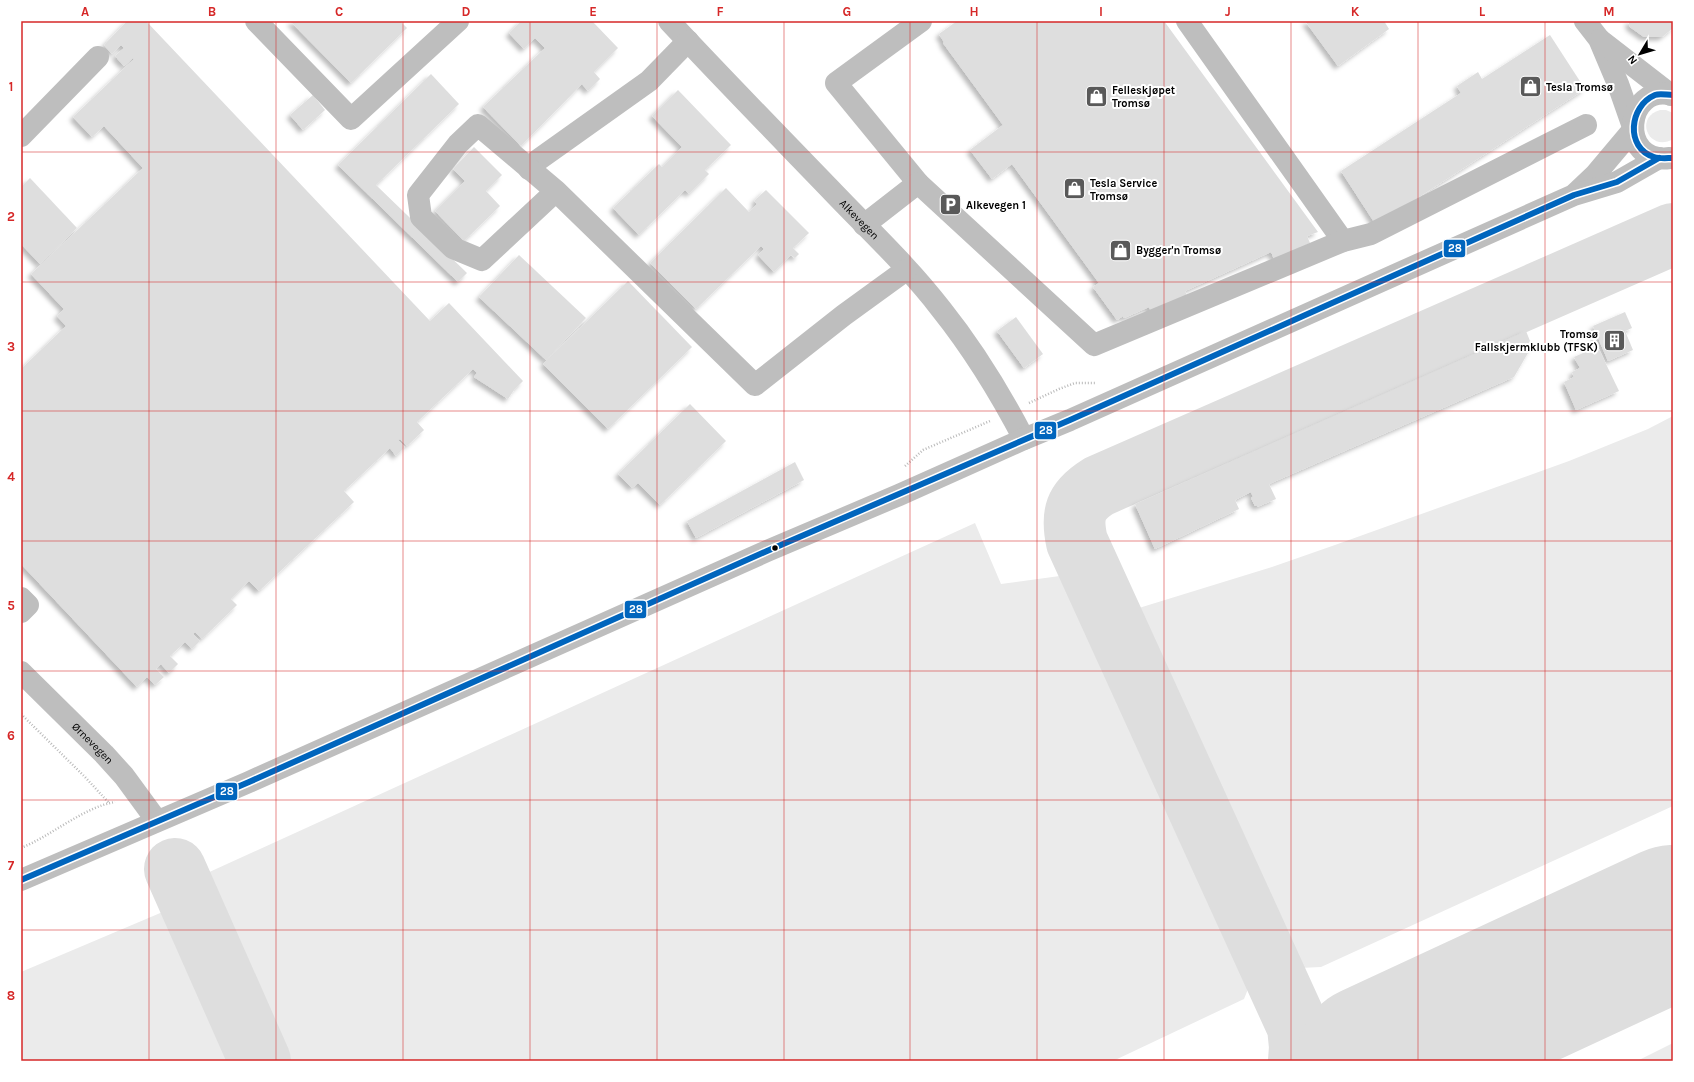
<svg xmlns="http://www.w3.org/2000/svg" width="1694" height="1082" viewBox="0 0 1694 1082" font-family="Karla,sans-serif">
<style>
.green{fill:#ebebeb}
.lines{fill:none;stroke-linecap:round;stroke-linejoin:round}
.taxiway{stroke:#dedede;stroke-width:62}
.runway{stroke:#dedede;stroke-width:154}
.building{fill:#dedede;filter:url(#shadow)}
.path{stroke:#b9b9b9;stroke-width:2.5;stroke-dasharray:1 2;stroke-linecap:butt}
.minor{stroke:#bebebe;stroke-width:22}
.bus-1-casing{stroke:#fff;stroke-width:9}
.bus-1{stroke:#0065bd;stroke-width:6}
.grid{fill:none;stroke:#d62828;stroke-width:1;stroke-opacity:0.55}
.bus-dot{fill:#000;stroke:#fff;stroke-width:1.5}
.labels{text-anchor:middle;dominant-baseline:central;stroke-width:4;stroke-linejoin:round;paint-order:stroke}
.poi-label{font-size:11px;font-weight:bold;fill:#000;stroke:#fff;text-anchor:start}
.street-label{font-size:11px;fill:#000;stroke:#fff}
.line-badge{stroke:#fff;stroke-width:1.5}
.badge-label{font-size:11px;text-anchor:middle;font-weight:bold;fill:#fff}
.neatline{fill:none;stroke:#d62828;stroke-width:1.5}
.grid-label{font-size:13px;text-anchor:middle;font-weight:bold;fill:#d62828}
</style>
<defs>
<filter id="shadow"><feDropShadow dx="-3.5" dy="3.5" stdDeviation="2" flood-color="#0004"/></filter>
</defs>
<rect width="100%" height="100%" fill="#fff"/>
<g class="green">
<path d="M1660,110H1666L1673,113V139C1650,153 1633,118 1660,110Z"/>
<polygon points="1673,416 1673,806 1321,967 1300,968 1282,953 1126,612 1272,567 1335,545 1569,461 1648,429"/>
<polygon points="975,523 1001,584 1067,575 1252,979 1244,999 1113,1061 283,1061 205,874"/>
<polygon points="165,911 232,1061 21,1061 21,972"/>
<polygon points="1673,1043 1673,1061 1637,1061"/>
</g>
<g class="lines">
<g class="taxiway">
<polyline points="175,869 260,1061"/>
<path d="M1298,1027C1326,1059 1341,1060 1383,1057"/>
<path d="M1299,1061L1300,1047L1298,1027L1077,542C1071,514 1075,501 1099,486L1673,234"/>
<path d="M1504,1061C1508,1037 1518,1013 1535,995C1543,987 1553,981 1562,974"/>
</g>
<polyline class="runway" points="1373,1061 1673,922"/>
</g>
<g class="building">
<polygon points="127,21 146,21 430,321 449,303 523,381 514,390 508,399 474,377 477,373 473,369 417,422 424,430 407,446 400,439 398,440 405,447 396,456 390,448 344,491 354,502 259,591 249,581 231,599 237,605 202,639 195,632 193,634 200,641 192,649 185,642 170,656 178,664 169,673 161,664 156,669 164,677 155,685 147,677 137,687 21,564 21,369 66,326 57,316 64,309 31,274 143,168 104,126 92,137 73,117 134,59 133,58 124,66 115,56 124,48 121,45 112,54 104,45"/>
<polygon points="290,21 400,21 407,28 351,83"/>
<polygon points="521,21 592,21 618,48 594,72 600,79 588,91 582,84 521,146 483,107 545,48 535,38 524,49 509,33"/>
<polygon points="957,21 1164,21 1318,232 1307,236 1310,243 1274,259 1271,252 1185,291 1188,298 1152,314 1149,307 1124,318 1123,316 1117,320 1093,287 1099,283 1012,164 992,179 970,150 1003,125 943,43 944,42 939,34"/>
<polygon points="1305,21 1384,21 1389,29 1338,66"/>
<polygon points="1628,21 1673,21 1673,28 1662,37 1644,37 1630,27"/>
<polygon points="1550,35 1585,89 1376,225 1341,171 1461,93 1457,86 1478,72 1482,79"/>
<polygon points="431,74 459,104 376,185 467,273 458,282 338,165"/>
<polygon points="678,90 731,145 705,170 709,174 689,194 685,190 639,235 613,208 659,164 662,167 682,147 652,116"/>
<polygon points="313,95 325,110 303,130 290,115"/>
<polygon points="474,147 502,175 486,191 500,206 464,241 435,211 465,181 453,169"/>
<polygon points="30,178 77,228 40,264 21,244 21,187"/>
<polygon points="726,188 749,212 757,204 754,201 766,190 809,233 793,248 799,254 795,258 791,255 774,272 758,255 764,249 761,246 696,309 650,263"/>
<polygon points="519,255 586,318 546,360 479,297"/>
<polygon points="628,281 692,347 608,429 543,364"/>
<polygon points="1625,312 1632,328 1625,331 1633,350 1608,361 1593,326"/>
<polygon points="1016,317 1043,354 1024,368 997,331"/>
<polygon points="1526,331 1532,346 1514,377 1269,484 1276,499 1257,507 1257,505 1255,506 1251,498 1253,497 1251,492 1235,500 1239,509 1155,549 1135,504"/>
<polygon points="1594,339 1619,391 1576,410 1564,382 1574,377 1572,372 1580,368 1574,357 1590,350 1587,342"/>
<polygon points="690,404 726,441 660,505 638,483 632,488 618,474"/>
<polygon points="795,462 804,480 696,538 687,521"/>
</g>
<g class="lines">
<g class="path">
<polyline points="1029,403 1059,389 1075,383 1096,383"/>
<polyline points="905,466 923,450 990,421"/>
<polyline points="21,714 85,777 109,803"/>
<path d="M21,848C51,836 84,807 115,802"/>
</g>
<g class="minor">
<polyline points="256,21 351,119 458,21"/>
<path id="s1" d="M669,21C722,78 776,133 830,189C867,228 908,266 941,309C973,349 1000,393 1024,439"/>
<polyline points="1187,21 1343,241"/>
<polyline points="1585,21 1599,39 1618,84 1632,124"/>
<polyline points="1600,40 1671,95"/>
<polyline points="21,136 98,57"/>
<path d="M1670,158C1617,165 1624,82 1673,95"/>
<polyline points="529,169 538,160 649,81 688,41"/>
<polyline points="918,183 836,83 921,21"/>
<polyline points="556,191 482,260 453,248 421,217 418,195 458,144 478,125 556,191 755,385 844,315 906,270"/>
<polyline points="1576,193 1595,175 1632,131"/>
<polyline points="864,225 918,183 1094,345 1343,241 1371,234 1586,125"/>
<polyline points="21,598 28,605 21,612"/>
<path id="s2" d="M21,672L104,754L124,776L157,821"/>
<polyline points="21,880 249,782 767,551 899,495 1024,439 1070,420 1574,195 1617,182 1659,158"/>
</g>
<defs>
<g id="bus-1">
<path d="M1673,95C1667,95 1660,93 1655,95C1629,106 1625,148 1654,157C1660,159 1667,158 1673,158"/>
<polyline points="21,880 249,782 767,551 1070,420 1574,195 1617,182 1659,158"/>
</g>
</defs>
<use href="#bus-1" class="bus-1-casing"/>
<use href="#bus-1" class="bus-1"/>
</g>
<path class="grid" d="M149,21V1061M276,21V1061M403,21V1061M530,21V1061M657,21V1061M784,21V1061M910,21V1061M1037,21V1061M1164,21V1061M1291,21V1061M1418,21V1061M1545,21V1061M21,152H1673M21,282H1673M21,411H1673M21,541H1673M21,671H1673M21,800H1673M21,930H1673"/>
<defs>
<symbol id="shop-square" viewBox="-11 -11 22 22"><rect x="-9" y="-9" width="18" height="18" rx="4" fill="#595959" stroke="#fff"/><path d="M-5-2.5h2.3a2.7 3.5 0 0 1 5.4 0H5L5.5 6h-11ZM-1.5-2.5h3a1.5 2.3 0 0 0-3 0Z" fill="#fff"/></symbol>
<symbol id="parking-square" viewBox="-11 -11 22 22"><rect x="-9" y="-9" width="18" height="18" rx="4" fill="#595959" stroke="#fff"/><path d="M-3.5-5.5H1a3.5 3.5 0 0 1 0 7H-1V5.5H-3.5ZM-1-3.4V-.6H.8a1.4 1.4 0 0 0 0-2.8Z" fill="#fff"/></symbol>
<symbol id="building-square" viewBox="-11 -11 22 22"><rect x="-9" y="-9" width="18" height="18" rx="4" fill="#595959" stroke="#fff"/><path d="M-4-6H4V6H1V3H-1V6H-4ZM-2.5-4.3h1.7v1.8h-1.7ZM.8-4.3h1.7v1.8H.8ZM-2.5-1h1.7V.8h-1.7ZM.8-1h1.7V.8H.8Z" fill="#fff"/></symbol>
</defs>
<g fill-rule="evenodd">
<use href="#shop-square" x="1518" y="74" width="25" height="25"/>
<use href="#shop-square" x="1084" y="84" width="25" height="25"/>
<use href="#shop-square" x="1062" y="176" width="25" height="25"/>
<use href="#parking-square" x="938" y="192" width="25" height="25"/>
<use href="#shop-square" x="1108" y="238" width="25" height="25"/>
<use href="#building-square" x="1602" y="328" width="25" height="25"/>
</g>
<circle class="bus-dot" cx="775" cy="548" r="3.5"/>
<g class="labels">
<g class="poi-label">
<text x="1546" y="87">Tesla Tromsø</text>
<text x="1112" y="90">Felleskjøpet<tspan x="1112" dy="13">Tromsø</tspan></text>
<text x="1090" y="183">Tesla Service<tspan x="1090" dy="13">Tromsø</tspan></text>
<text x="966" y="205">Alkevegen 1</text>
<text x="1136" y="250">Bygger'n Tromsø</text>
<text x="1598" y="334" text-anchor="end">Tromsø<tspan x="1598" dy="13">Fallskjermklubb (TFSK)</tspan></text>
</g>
<g class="street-label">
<text stroke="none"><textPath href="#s1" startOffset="275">Alkevegen</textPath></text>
<text stroke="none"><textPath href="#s2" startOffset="101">Ørnevegen</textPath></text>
</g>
</g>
<g class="line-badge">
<rect x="1443" y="239" width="23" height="19" rx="4" fill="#0065bd"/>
<rect x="1034" y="421" width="23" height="19" rx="4" fill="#0065bd"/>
<rect x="624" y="600" width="23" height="19" rx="4" fill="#0065bd"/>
<rect x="215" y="782" width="23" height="19" rx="4" fill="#0065bd"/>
</g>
<g class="badge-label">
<text x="1455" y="252">28</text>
<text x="1046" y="434">28</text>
<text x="636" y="613">28</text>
<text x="227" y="795">28</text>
</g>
<rect width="1694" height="1082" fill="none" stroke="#ffffff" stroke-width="44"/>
<g transform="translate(1640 54) rotate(232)" stroke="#ffffff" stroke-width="3" paint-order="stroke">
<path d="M0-3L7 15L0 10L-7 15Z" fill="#000000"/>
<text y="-6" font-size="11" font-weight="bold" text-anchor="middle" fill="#000000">N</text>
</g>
<rect x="22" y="22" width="1650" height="1038" class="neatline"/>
<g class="grid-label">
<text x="85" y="16">A</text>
<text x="212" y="16">B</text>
<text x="339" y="16">C</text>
<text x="466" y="16">D</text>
<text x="593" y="16">E</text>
<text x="720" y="16">F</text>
<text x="847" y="16">G</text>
<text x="974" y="16">H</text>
<text x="1101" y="16">I</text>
<text x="1228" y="16">J</text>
<text x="1355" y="16">K</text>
<text x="1482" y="16">L</text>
<text x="1609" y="16">M</text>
<text x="11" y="91">1</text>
<text x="11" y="221">2</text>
<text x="11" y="351">3</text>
<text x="11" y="481">4</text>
<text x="11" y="610">5</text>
<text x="11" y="740">6</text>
<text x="11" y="870">7</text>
<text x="11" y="1000">8</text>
</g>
</svg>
